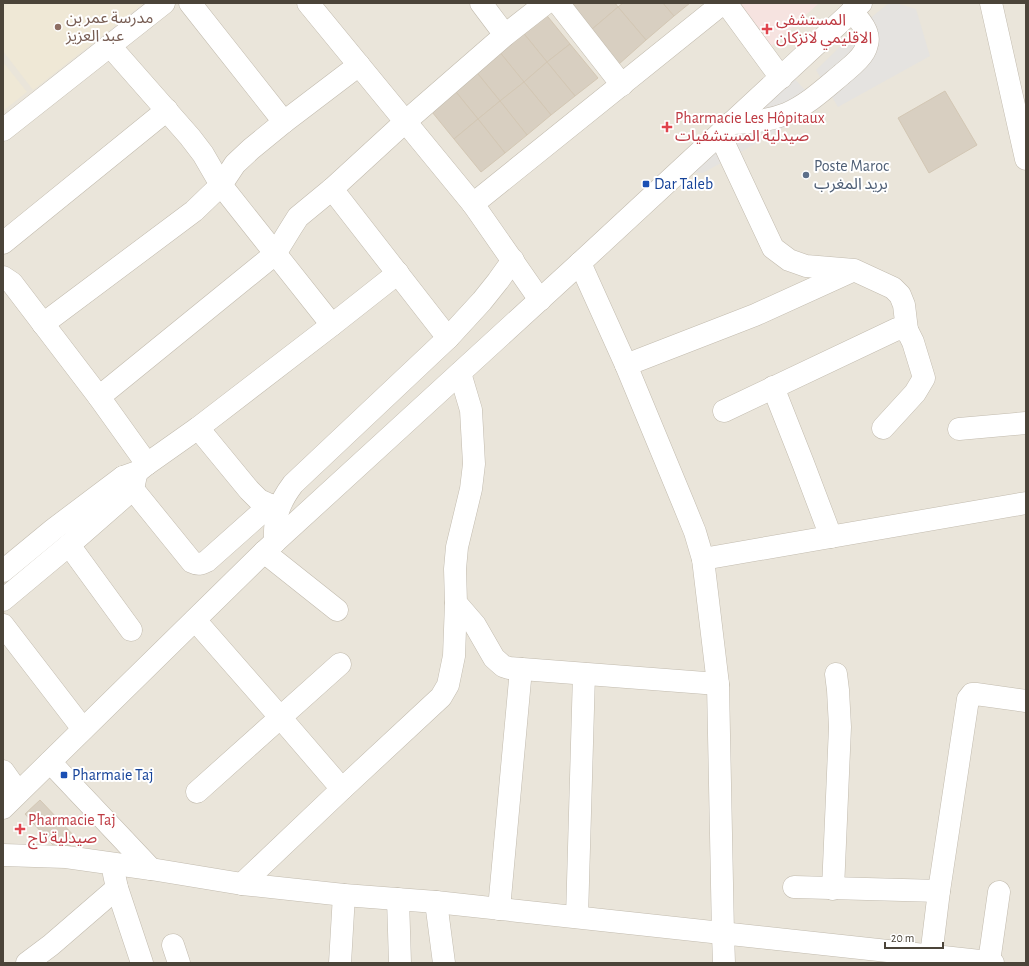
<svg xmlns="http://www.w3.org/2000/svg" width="1029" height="966" viewBox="0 0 1029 966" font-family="'Alegreya Sans','Noto Sans Arabic',sans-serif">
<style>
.residential{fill:#eae5da}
.education{fill:#efe8d6}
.medical{fill:#f6e3e0}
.parking{fill:#e5e3e0}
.building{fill:#d8cfc1;stroke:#d3c7b4}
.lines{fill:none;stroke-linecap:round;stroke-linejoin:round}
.minor-casing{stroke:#c2bbae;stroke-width:23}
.minor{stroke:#fff;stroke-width:22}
.education-dot{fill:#8d6e63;stroke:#fff;stroke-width:1.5}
.health-dot{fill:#e0444e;stroke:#fff;stroke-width:1.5}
.service-dot{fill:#5c6f8a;stroke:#fff;stroke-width:1.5}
.transit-dot{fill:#1a4fb4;stroke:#fff;stroke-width:1.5}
.labels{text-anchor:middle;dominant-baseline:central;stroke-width:4;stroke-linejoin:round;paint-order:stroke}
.education-label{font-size:16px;fill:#785e54;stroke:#fff;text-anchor:start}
.health-label{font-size:16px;fill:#be3a42;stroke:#fff;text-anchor:start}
.service-label{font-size:16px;fill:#4e5e75;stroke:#fff;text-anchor:start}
.transit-label{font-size:16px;fill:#164399;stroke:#fff;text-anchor:start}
</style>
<rect width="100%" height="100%" fill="#f6f3ec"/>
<rect class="residential" x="3" y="3" width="1023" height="960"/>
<g class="education">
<polygon points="3,3 144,3 33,90 3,51"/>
<polygon points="3,62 27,92 3,111"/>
</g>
<polygon class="medical" points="726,3 819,3 762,55"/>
<g class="parking">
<polygon points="889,3 896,3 916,9 930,56 838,107 816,70 868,20"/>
<polygon points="791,75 821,107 703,173 687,172"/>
</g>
<g class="building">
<polygon points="567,3 615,3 618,7 591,30"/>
<polygon points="623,3 663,3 674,16 646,40 618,7"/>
<polygon points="663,3 690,3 674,16"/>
<polygon points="618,7 646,40 619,64 591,30"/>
<polygon points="544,12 570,44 547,62 521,30"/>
<polygon points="521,30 547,62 524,82 498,50"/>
<polygon points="570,44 598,78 575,96 547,62"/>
<polygon points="498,50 524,82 500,101 474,69"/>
<polygon points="547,62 575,96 551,115 524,82"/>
<polygon points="474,69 500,101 478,119 452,87"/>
<polygon points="524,82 551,115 527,135 500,101"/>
<polygon points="452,87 478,119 454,139 428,107"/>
<polygon points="945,91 977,145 929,173 898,118"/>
<polygon points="500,101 527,135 505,153 478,119"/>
<polygon points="478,119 505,153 481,172 454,139"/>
<polygon points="40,800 77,839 61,854 25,814"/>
</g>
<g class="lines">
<defs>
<g id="minor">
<polyline points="190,3 284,122"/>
<polyline points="308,3 473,204 540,300"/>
<polyline points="481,3 505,35"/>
<polyline points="558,3 622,85"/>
<polyline points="726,3 781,78"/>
<polyline points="991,3 1026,159"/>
<polyline points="110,46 190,137 203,154 221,185 332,325"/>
<path d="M731,123C750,123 768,121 786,114C807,105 823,90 841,75C849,68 859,61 864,52C867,47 869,39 867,34C865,25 857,18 852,11"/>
<polyline points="3,130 164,3"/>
<polyline points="720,135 773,248 789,260 806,266 854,270 893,288 900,295 904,305 907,330"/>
<polyline points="332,189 448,338"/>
<polyline points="473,204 723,3"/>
<polyline points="3,243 167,110"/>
<polyline points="580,263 626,365 684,505 695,532 703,559 718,684 723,934 724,963"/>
<polyline points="3,277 12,283 99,397 147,464 137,472 123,477 54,529 3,571"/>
<polyline points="43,324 194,211 221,185 235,164 251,149 284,122 359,65"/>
<polyline points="626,365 755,315 852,271"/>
<polyline points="460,373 471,410 474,464 471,489 457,547 455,569 456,603 475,625 494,658 503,666 509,668 718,684"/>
<polyline points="773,387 803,463 831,537"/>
<polyline points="99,397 275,254 291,228 298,217 332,189 405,122 505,35 546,3"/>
<polyline points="724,411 897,329 907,330 913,342 924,378 915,393 883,428"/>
<polyline points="198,428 249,490 259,500 270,505 279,507"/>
<polyline points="959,429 1026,423"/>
<polyline points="147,464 198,428 332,325 398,273"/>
<path d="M123,477L192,562C198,565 201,564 207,561L270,505"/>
<path d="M275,542C274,518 278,504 293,484L448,338L482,301L498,281L513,260"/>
<polyline points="69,545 131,630"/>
<polyline points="264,552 337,610"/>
<polyline points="703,559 1026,503"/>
<polyline points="3,600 69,545 133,489 136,475"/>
<polyline points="195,620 280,717 342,789"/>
<polyline points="3,625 83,729"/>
<polyline points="50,762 151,869"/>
<polyline points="3,771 18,792"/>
<polyline points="197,792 340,664"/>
<polyline points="3,808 264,552 580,263 861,3"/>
<polyline points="3,855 66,857 151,869 242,884 344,895 436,902 989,962 993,963"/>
<polyline points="114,874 117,888 142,963"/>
<polyline points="242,884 342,789 441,697 448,685 454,656 456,603"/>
<polyline points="794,887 939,891"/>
<polyline points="833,889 840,727 838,690 836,674"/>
<polyline points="398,899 400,963"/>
<polyline points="436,902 444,963"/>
<polyline points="499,909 521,669"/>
<polyline points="577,917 584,674"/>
<polyline points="173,945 179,963"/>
<polyline points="931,956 939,891 968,699 972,694 976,694 1026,701"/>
<polyline points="989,962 999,892"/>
<polyline points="27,963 51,945 117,888"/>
<polyline points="340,963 344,895"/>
</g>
</defs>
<use href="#minor" class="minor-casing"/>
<use href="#minor" class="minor"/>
</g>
<circle class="education-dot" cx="58" cy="27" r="4"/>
<g class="health-dot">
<path d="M765 23h4v4h4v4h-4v4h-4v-4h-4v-4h4z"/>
<path d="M665 121h4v4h4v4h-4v4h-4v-4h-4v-4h4z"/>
<path d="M18 823h4v4h4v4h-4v4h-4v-4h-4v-4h4z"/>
</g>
<circle class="service-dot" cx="806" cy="175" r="4"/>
<g class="transit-dot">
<rect x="642" y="180" width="8" height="8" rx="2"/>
<rect x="60" y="771" width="8" height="8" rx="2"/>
</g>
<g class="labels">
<g class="education-label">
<text x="66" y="18">مدرسة عمر بن<tspan x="66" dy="18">عبد العزيز</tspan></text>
</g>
<g class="health-label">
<text x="776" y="20">المستشفى<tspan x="776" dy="18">الاقليمي لانزكان</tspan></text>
<text x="675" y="118">Pharmacie Les Hôpitaux<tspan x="675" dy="18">صيدلية المستشفيات</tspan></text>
<text x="28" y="820">Pharmacie Taj<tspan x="28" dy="18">صيدلية تاج</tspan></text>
</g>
<g class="service-label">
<text x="814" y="166">Poste Maroc<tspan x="814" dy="18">بريد المغرب</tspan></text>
</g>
<g class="transit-label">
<text x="654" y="184">Dar Taleb</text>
<text x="72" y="775">Pharmaie Taj</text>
</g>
</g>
<rect width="1029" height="966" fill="none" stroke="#4b4439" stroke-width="8"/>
<path d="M885 942v6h58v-6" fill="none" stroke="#4b4439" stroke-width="2"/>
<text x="891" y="942" font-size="12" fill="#4b4439" stroke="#ffffff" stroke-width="3" paint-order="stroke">20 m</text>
</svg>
